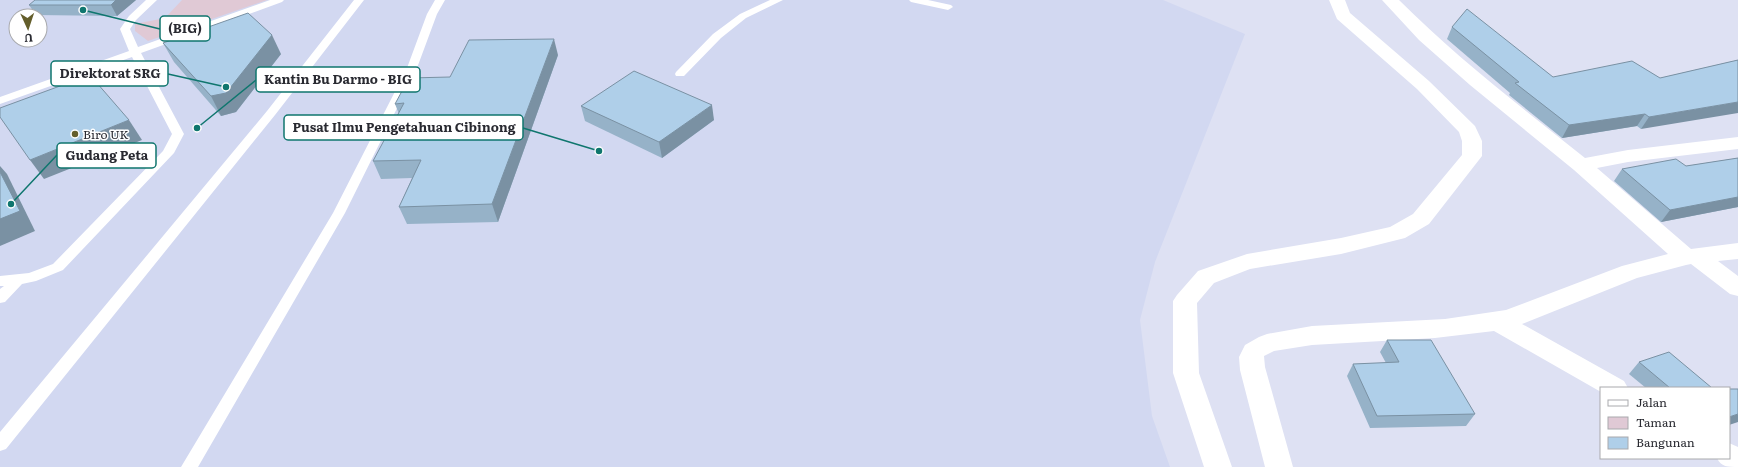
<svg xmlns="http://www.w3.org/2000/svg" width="1738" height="467" viewBox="0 0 1738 467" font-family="Literata,serif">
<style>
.built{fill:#d2d8f1;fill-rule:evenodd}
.green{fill:#e0c9d5}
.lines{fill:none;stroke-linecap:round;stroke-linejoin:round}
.service{fill:#fff;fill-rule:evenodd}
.minor{fill:#fff;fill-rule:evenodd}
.tertiary{fill:#fff;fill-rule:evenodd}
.wall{fill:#96b2c8}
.shaded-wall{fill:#7a91a3}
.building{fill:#afcfe9;stroke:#7a91a3}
.poi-dot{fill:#645e2b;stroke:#fff;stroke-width:1.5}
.labels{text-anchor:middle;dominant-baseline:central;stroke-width:3;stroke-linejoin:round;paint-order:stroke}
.poi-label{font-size:12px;fill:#292a31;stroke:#fff;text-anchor:start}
.leader{fill:none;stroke:#0f766e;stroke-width:1.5}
.callout-dot{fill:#0f766e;stroke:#fff;stroke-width:1.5}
.callout{fill:#fff;stroke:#0f766e;stroke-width:1.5}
.callout-label{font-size:13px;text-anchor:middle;font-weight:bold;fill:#292a31}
</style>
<rect width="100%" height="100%" fill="#dee1f3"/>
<path class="built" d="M0,0H1163L1245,34L1155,262L1140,320L1152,416L1170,467H0ZM16,16H40V40H16Z"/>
<polygon class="green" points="182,0 267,0 148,41 135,31 135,24 165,18"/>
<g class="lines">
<g class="service">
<polygon points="146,0 157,0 136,20 130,29 138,47 270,0 284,0 282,2 141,53 184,134 174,153 63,270 36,281 22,284 5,302 0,303 0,289 4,286 0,286 0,276 29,273 53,264 163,151 172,134 132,57 0,104 0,97 129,51 120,29 129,16"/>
<polygon points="354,0 364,0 275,115 6,449 0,451 0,432 267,111"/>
<polygon points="435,0 445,0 437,14 417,68 345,213 198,467 181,467 333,213 407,68 427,14"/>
<polygon points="770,0 783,0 746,18 721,38 684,76 676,76 675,74 676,72 713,34 740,14"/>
<polygon points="909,0 928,0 951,5 953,7 948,10 911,2"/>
</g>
<g class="minor">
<path d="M1382,0H1399C1457,58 1521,107 1585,158L1628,150L1738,137V149L1628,162L1597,168L1691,249L1738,243V259L1718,261L1738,276V296L1730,294L1691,264L1686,265L1637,278L1522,324L1624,381L1628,388H1601V392L1494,331L1435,338L1312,345L1274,351L1264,356L1265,367L1293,467H1265L1240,370L1239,357L1245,345L1259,337L1267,334L1312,326L1445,319L1506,310L1622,266L1668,254L1574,170L1470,85L1419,40Z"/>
<path d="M1729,443L1738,447V467C1728,467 1721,467 1717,458H1729Z"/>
</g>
<polygon class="tertiary" points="1329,0 1345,0 1350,13 1429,81 1475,126 1482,141 1482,156 1429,224 1405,238 1341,254 1250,269 1214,283 1197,303 1199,373 1232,467 1204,467 1173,373 1173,301 1177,295 1198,271 1247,254 1341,238 1390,227 1413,214 1462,155 1462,141 1459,132 1417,89 1337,19"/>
</g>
<g class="wall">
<polygon points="136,0 117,16 36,15 29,5"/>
<polygon points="1452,27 1553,77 1660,78 1738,60 1641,129 1637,126 1562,138 1509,95 1510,93 1447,39"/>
<polygon points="163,43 281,54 236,112 221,116 174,62"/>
<polygon points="558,55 498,222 407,224 399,207 412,178 381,179 373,161 399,114 395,104 450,77"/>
<polygon points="581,106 714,120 662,158 585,121"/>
<polygon points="1738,158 1738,207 1661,222 1614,181 1622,169 1686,166"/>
<polygon points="1387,340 1475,414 1466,426 1370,428 1347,376 1353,364 1386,363 1380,352"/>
<polygon points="1639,362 1712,388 1646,388 1629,374"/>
</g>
<g class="shaded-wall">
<polygon points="116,0 136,0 117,16 111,5"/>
<polygon points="272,35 281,54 236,112 221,116 211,96"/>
<polygon points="554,39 558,55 498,222 492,204"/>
<polygon points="1738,102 1738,113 1641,129 1649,117"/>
<polygon points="712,105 714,120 662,158 659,142"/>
<polygon points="1645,114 1637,126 1562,138 1569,125"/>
<polygon points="129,120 142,140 44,179 30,160"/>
<polygon points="0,166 7,174 35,231 0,246"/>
<polygon points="1738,197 1738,207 1661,222 1670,210"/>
<polygon points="1738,414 1738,422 1729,425 1729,417"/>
</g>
<g class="building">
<polygon points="35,0 116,0 111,5 29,5"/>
<polygon points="1467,9 1553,77 1632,61 1660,78 1738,60 1738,102 1649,117 1645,114 1569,125 1515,83 1519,82 1452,27"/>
<polygon points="248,13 272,35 226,93 211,96 163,43"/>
<polygon points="554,39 492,204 399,207 421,160 373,161 404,103 395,104 409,78 450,77 469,40"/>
<polygon points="634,71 712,105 659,142 581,106"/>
<polygon points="90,75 129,120 30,160 0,117 0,108"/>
<polygon points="1738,158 1738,197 1670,210 1622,169 1676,159 1686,166"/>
<polygon points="0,172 20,211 0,219"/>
<polygon points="1387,340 1431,340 1475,414 1377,416 1353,364 1399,362"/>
<polygon points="1669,352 1712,388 1670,388 1639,362"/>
<polygon points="1729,389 1738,389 1738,414 1729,417"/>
</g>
<circle class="poi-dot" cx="75" cy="134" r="4"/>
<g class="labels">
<g class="poi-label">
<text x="83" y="134">Biro UK</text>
</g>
</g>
<path class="leader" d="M83 10L160 29M226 87L168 74M197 128L256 80M599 151L523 128M11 204L57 155"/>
<g class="callout-dot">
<circle cx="83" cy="10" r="4"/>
<circle cx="226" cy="87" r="4"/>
<circle cx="197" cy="128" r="4"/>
<circle cx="599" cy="151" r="4"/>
<circle cx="11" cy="204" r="4"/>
</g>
<g class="callout">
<rect x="160" y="16" width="50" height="25" rx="4"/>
<rect x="51" y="61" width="117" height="25" rx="4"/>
<rect x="256" y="67" width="164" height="25" rx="4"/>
<rect x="284" y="115" width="239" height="25" rx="4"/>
<rect x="57" y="143" width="99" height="25" rx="4"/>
</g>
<g class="callout-label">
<text x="185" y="33">(BIG)</text>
<text x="110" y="78">Direktorat SRG</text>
<text x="338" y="84">Kantin Bu Darmo - BIG</text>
<text x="404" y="132">Pusat Ilmu Pengetahuan Cibinong</text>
<text x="107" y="160">Gudang Peta</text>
</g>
<rect x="1600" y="387" width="130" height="72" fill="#ffffff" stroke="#a9aaad"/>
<rect x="1608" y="400" width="20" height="6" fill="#ffffff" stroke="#a9aaad"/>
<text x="1636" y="407" font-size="12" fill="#292a31">Jalan</text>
<rect x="1608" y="417" width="20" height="12" fill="#e0c9d5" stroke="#a9aaad"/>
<text x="1636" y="427" font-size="12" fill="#292a31">Taman</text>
<rect x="1608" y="437" width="20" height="12" fill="#afcfe9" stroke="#a9aaad"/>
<text x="1636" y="447" font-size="12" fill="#292a31">Bangunan</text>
<g transform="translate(28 28) rotate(177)"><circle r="19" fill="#ffffff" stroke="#a9aaad"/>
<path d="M0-3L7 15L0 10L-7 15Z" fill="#645e2b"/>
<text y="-6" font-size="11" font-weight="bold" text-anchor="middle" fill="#292a31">U</text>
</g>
</svg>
